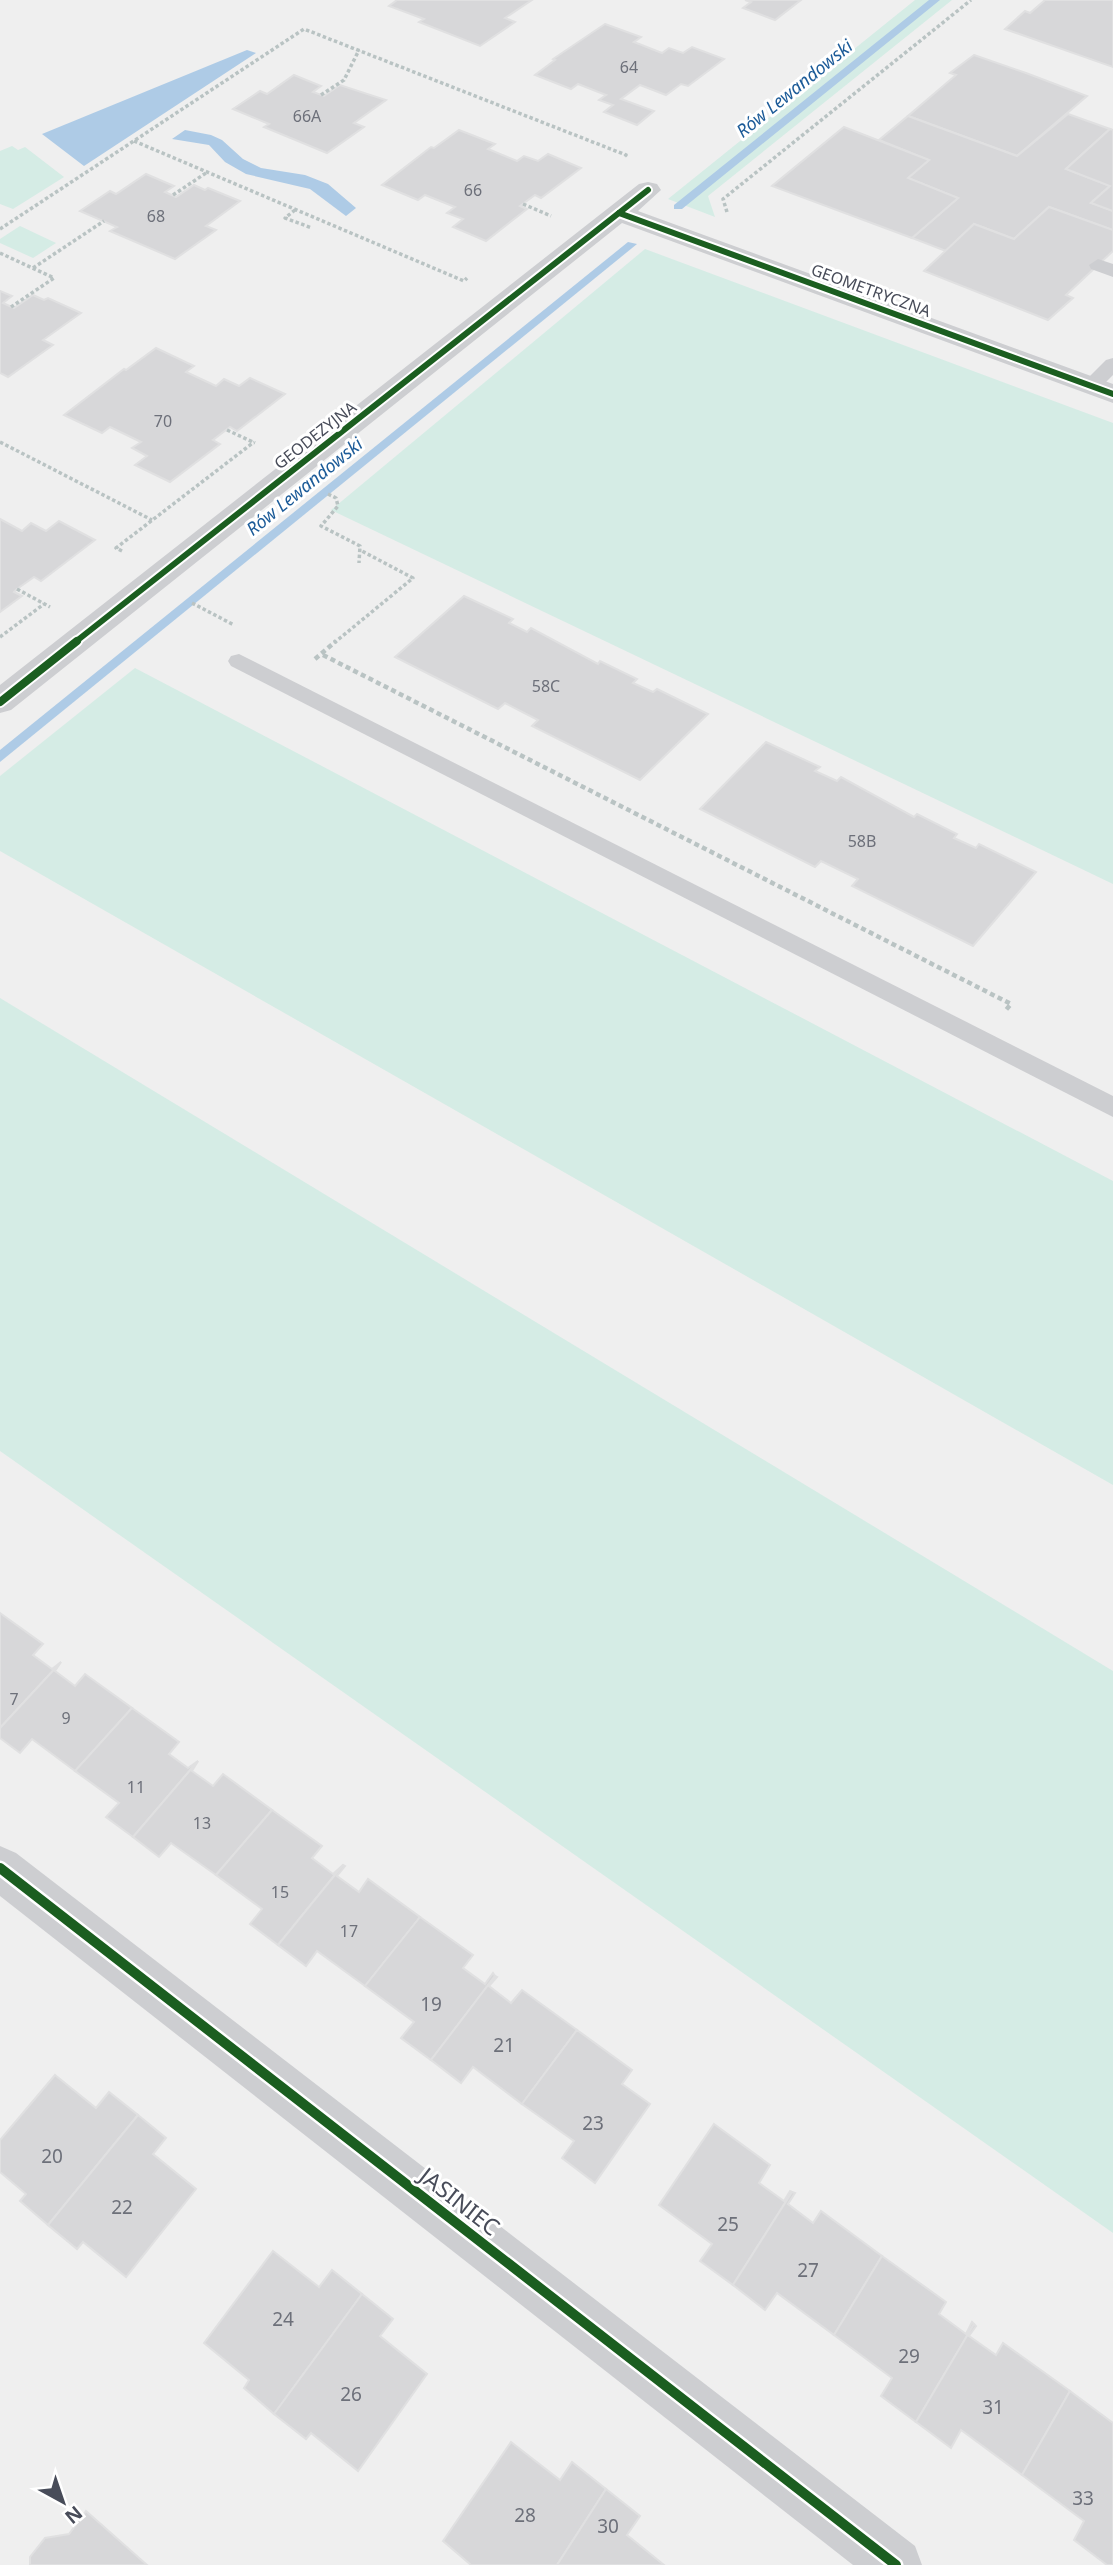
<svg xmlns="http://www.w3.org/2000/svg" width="1113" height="2565" viewBox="0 0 1113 2565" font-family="'Noto Sans',sans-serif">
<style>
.green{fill:#d5ece5}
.water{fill:#aecbe6}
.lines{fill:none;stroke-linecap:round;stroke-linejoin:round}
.stream{fill:#aecbe6;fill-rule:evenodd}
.building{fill:#d7d7d9;stroke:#e0e0e1;stroke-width:2}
.path-far1{stroke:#b9c3c3;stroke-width:3.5;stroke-dasharray:3.5 2.5;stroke-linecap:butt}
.path{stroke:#b9c3c3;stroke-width:4.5;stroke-dasharray:5 3.5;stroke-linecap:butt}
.lane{fill:#cdced1;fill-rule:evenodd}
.street{fill:#cdced1;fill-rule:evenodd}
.cycleway-far2-casing{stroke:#fff;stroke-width:10}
.cycleway-far1-casing{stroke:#fff;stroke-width:12}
.cycleway-casing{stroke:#fff;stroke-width:15}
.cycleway-far2{stroke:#1b5e20;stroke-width:6}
.cycleway-far1{stroke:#1b5e20;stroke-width:8}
.cycleway{stroke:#1b5e20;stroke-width:10}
.labels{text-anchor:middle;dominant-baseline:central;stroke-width:6;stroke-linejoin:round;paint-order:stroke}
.number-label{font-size:16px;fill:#6d707a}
.far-street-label{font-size:16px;fill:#484c59;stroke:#fff}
.far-water-label{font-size:18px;font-style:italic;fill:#1c5b98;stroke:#fff}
.near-number-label{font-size:19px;fill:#6d707a}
.near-street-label{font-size:23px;fill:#484c59;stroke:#fff}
</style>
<rect width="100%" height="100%" fill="#efefef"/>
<g class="green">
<polygon points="915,0 952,0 708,196 715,217 668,199"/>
<polygon points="12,146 18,150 25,147 64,177 13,209 0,204 0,151"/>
<polygon points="20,226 56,243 33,258 0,243 0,239"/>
<polygon points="645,249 1113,423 1113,884 331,510"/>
<polygon points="135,668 1113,1181 1113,1485 0,851 0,776"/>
<polygon points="0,998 1113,1671 1113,2233 0,1451"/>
</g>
<g class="water">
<polygon points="247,50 256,53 84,166 42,134"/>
<polygon points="185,130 211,135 222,140 243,159 261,168 305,175 328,184 356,208 346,216 310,189 246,174 225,162 209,145 172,139"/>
</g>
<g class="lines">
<g class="stream">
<polygon points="929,0 940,0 682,209 674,209 674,205"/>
<polygon points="628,242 637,244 0,762 0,750"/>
</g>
</g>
<g class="building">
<polygon points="397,0 532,0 505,18 515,22 480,46 419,22 424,19 389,6"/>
<polygon points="745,0 801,0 775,20 743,8 751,2"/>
<polygon points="1045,0 1113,0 1113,67 1005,29 1025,11 1030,13"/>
<polygon points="605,24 641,37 634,42 662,53 669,48 683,53 692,47 724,59 688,86 681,84 666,95 640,85 621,99 654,111 637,125 604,112 613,105 599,100 606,95 578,84 571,89 535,75 555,60 553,59"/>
<polygon points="974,55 1026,73 1087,96 1017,156 908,116 956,75 950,73"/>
<polygon points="294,75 321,86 313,92 324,96 340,85 386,100 354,123 364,127 327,153 264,127 269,124 233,109 260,91 267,94"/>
<polygon points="1068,114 1110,129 1066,169 1110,186 1091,203 1113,211 1113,230 1049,207 1014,239 974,224 946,251 912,238 958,198 908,178 929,160 879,140 908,116 1017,156"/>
<polygon points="844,127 929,160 908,178 958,198 912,238 772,186"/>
<polygon points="1110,129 1113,130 1113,211 1091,203 1110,186 1066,169"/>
<polygon points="459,130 495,144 488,149 517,161 524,156 538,161 548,154 581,168 541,198 535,195 520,206 527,209 486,241 453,227 463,219 447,213 455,207 425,195 418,200 382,185 431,147 434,148"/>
<polygon points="146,174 174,186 165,192 176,197 194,185 205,190 208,188 240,201 206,226 216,230 175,259 110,231 117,227 80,211 110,191 116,194"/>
<polygon points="1049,207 1113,230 1113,251 1066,295 1073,298 1048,320 924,271 974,224 1014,239"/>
<polygon points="0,291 12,296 3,303 14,308 33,295 44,300 48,298 81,313 43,340 53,345 8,377 0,373"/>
<polygon points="156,348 194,366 186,372 216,386 224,379 239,386 250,378 285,394 237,431 230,427 213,440 220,444 170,482 135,465 147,456 132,448 141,442 110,427 102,433 64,415 124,369 126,370"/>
<polygon points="0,519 22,531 31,523 46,531 59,521 95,540 41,581 34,577 17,589 14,592 22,596 0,612"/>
<polygon points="464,596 513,619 509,623 527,632 531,628 598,664 600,661 637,679 633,683 653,692 657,689 708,714 640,780 532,726 538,720 505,703 498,709 395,657"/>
<polygon points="766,742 820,767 815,771 837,781 841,777 914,817 917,814 957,834 954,838 976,848 979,844 1036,872 973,946 852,886 858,879 821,861 815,867 700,809"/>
<polygon points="0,1613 43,1644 33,1655 52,1669 61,1662 0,1728"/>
<polygon points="61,1662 55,1671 75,1686 85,1674 132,1708 75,1771 32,1739 20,1753 0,1738 0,1728"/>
<polygon points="132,1708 179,1742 169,1754 188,1768 198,1761 133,1837 106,1817 119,1803 75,1771"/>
<polygon points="198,1761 192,1771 213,1786 223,1774 272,1810 216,1875 171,1843 159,1857 133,1837"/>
<polygon points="272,1810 322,1846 312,1858 333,1874 343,1865 278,1945 250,1924 262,1909 216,1875"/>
<polygon points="343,1865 345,1866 337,1876 359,1892 368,1879 420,1917 365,1986 317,1951 306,1966 278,1945"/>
<polygon points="420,1917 473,1955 463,1968 485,1984 493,1973 495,1976 431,2060 401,2038 414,2022 365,1986"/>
<polygon points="495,1976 497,1977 489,1986 511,2003 522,1990 577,2030 522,2104 473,2067 461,2083 431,2060"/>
<polygon points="577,2030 632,2070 622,2084 650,2104 595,2183 562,2158 574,2141 522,2104"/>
<polygon points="55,2075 96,2108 109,2092 138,2115 48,2225 20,2201 26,2194 0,2172 0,2140"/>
<polygon points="138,2115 166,2138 153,2154 196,2189 126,2277 83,2242 77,2249 48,2225"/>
<polygon points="714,2124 770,2165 759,2183 784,2201 790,2191 792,2192 733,2285 700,2261 712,2244 659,2205"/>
<polygon points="792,2192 795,2193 788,2204 813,2223 821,2211 882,2256 834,2335 777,2293 765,2310 733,2285"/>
<polygon points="273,2251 319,2287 332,2270 362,2294 274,2414 244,2388 249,2380 204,2343"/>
<polygon points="882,2256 946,2302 939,2314 966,2334 972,2322 974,2324 916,2422 881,2396 892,2378 834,2335"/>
<polygon points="362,2294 393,2319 380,2336 427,2374 358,2471 311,2433 306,2439 274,2414"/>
<polygon points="974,2324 976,2326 969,2336 996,2355 1003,2343 1070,2391 1022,2475 961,2430 951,2448 916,2422"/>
<polygon points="1070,2391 1113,2423 1113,2565 1107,2565 1074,2540 1084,2521 1022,2475"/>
<polygon points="511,2442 560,2480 572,2462 606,2489 557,2565 471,2565 443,2541"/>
<polygon points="606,2489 640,2516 627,2535 664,2565 557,2565"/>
<polygon points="86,2511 147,2565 30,2565 30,2557 45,2538 69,2534"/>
</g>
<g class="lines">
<g class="path-far1">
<polyline points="321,95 344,80 359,50"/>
<polyline points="134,141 464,281 467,278"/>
<polyline points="173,195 206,173"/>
<polyline points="523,204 551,216"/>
<polyline points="295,210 285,218 312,228"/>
<polyline points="727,212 723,199 971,0"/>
<polyline points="0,229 304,29 626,155 624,157"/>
<polyline points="0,253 54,278 11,307"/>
<polyline points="33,268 104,221"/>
<polyline points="227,430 255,443"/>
<polyline points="0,442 152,520"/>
<polyline points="328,494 336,498 338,506 321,526 360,546 359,563"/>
<polyline points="122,551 116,548 254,442"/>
<polyline points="17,589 50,607"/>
<polyline points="192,603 234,625"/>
<polyline points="0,637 44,604"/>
<polyline points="334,643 413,578 360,550"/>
</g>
<g class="path">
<polyline points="323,655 1011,1004 1005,1011"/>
<polyline points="315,659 336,641"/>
</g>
<g class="lane">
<polygon points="1098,259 1113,264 1113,277 1091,269 1089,265"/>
<polygon points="1113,358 1113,375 1098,390 1084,390 1081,386 1084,382 1106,360"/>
<polygon points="239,654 1113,1096 1113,1117 231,666 228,661 231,656"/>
</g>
<g class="street">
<polygon points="648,182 657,184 661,190 638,211 1113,384 1113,403 622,223 11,710 0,713 0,685 639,184"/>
<polygon points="0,1846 16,1853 915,2546 922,2565 853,2565 0,1896"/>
</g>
<defs>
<g id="cycleway-far2">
<polyline points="619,213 1113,394"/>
<polyline points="74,643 648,190"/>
</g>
<polyline id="cycleway-far1" points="0,702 77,641"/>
<polyline id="cycleway" points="0,1868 896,2565"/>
</defs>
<use href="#cycleway-far2" class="cycleway-far2-casing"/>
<use href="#cycleway-far1" class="cycleway-far1-casing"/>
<use href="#cycleway" class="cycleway-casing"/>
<use href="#cycleway-far2" class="cycleway-far2"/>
<use href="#cycleway-far1" class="cycleway-far1"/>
<use href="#cycleway" class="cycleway"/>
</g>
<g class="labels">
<g class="number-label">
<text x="629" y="67">64</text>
<text x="307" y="116">66A</text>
<text x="473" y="190">66</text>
<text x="156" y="216">68</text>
<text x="163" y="421">70</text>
<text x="546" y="686">58C</text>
<text x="862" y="841">58B</text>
<text x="14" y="1699">7</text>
<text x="66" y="1718">9</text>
<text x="136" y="1787">11</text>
<text x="202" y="1823">13</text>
<text x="280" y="1892">15</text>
<text x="349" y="1931">17</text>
</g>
<g class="far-street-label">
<text transform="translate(871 290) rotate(20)">GEOMETRYCZNA</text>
<text transform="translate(315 435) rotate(-38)">GEODEZYJNA</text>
</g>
<g class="far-water-label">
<text transform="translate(794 88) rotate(-39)">Rów Lewandowski</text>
<text transform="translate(304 486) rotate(-39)">Rów Lewandowski</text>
</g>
<g class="near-number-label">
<text x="431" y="2004">19</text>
<text x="504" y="2045">21</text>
<text x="593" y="2123">23</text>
<text x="52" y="2156">20</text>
<text x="122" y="2207">22</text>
<text x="728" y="2224">25</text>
<text x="808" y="2270">27</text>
<text x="283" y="2319">24</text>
<text x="909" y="2356">29</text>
<text x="351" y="2394">26</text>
<text x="993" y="2407">31</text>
<text x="1083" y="2498">33</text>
<text x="525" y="2515">28</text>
<text x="608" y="2526">30</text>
</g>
<g class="near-street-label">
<text transform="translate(460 2201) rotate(38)">JASINIEC</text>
</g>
</g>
<g transform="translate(63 2502) rotate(140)" stroke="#ffffff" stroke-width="5" paint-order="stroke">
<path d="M0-5L12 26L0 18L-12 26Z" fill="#484c59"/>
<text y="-10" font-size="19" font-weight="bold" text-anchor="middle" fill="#484c59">N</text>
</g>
</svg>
